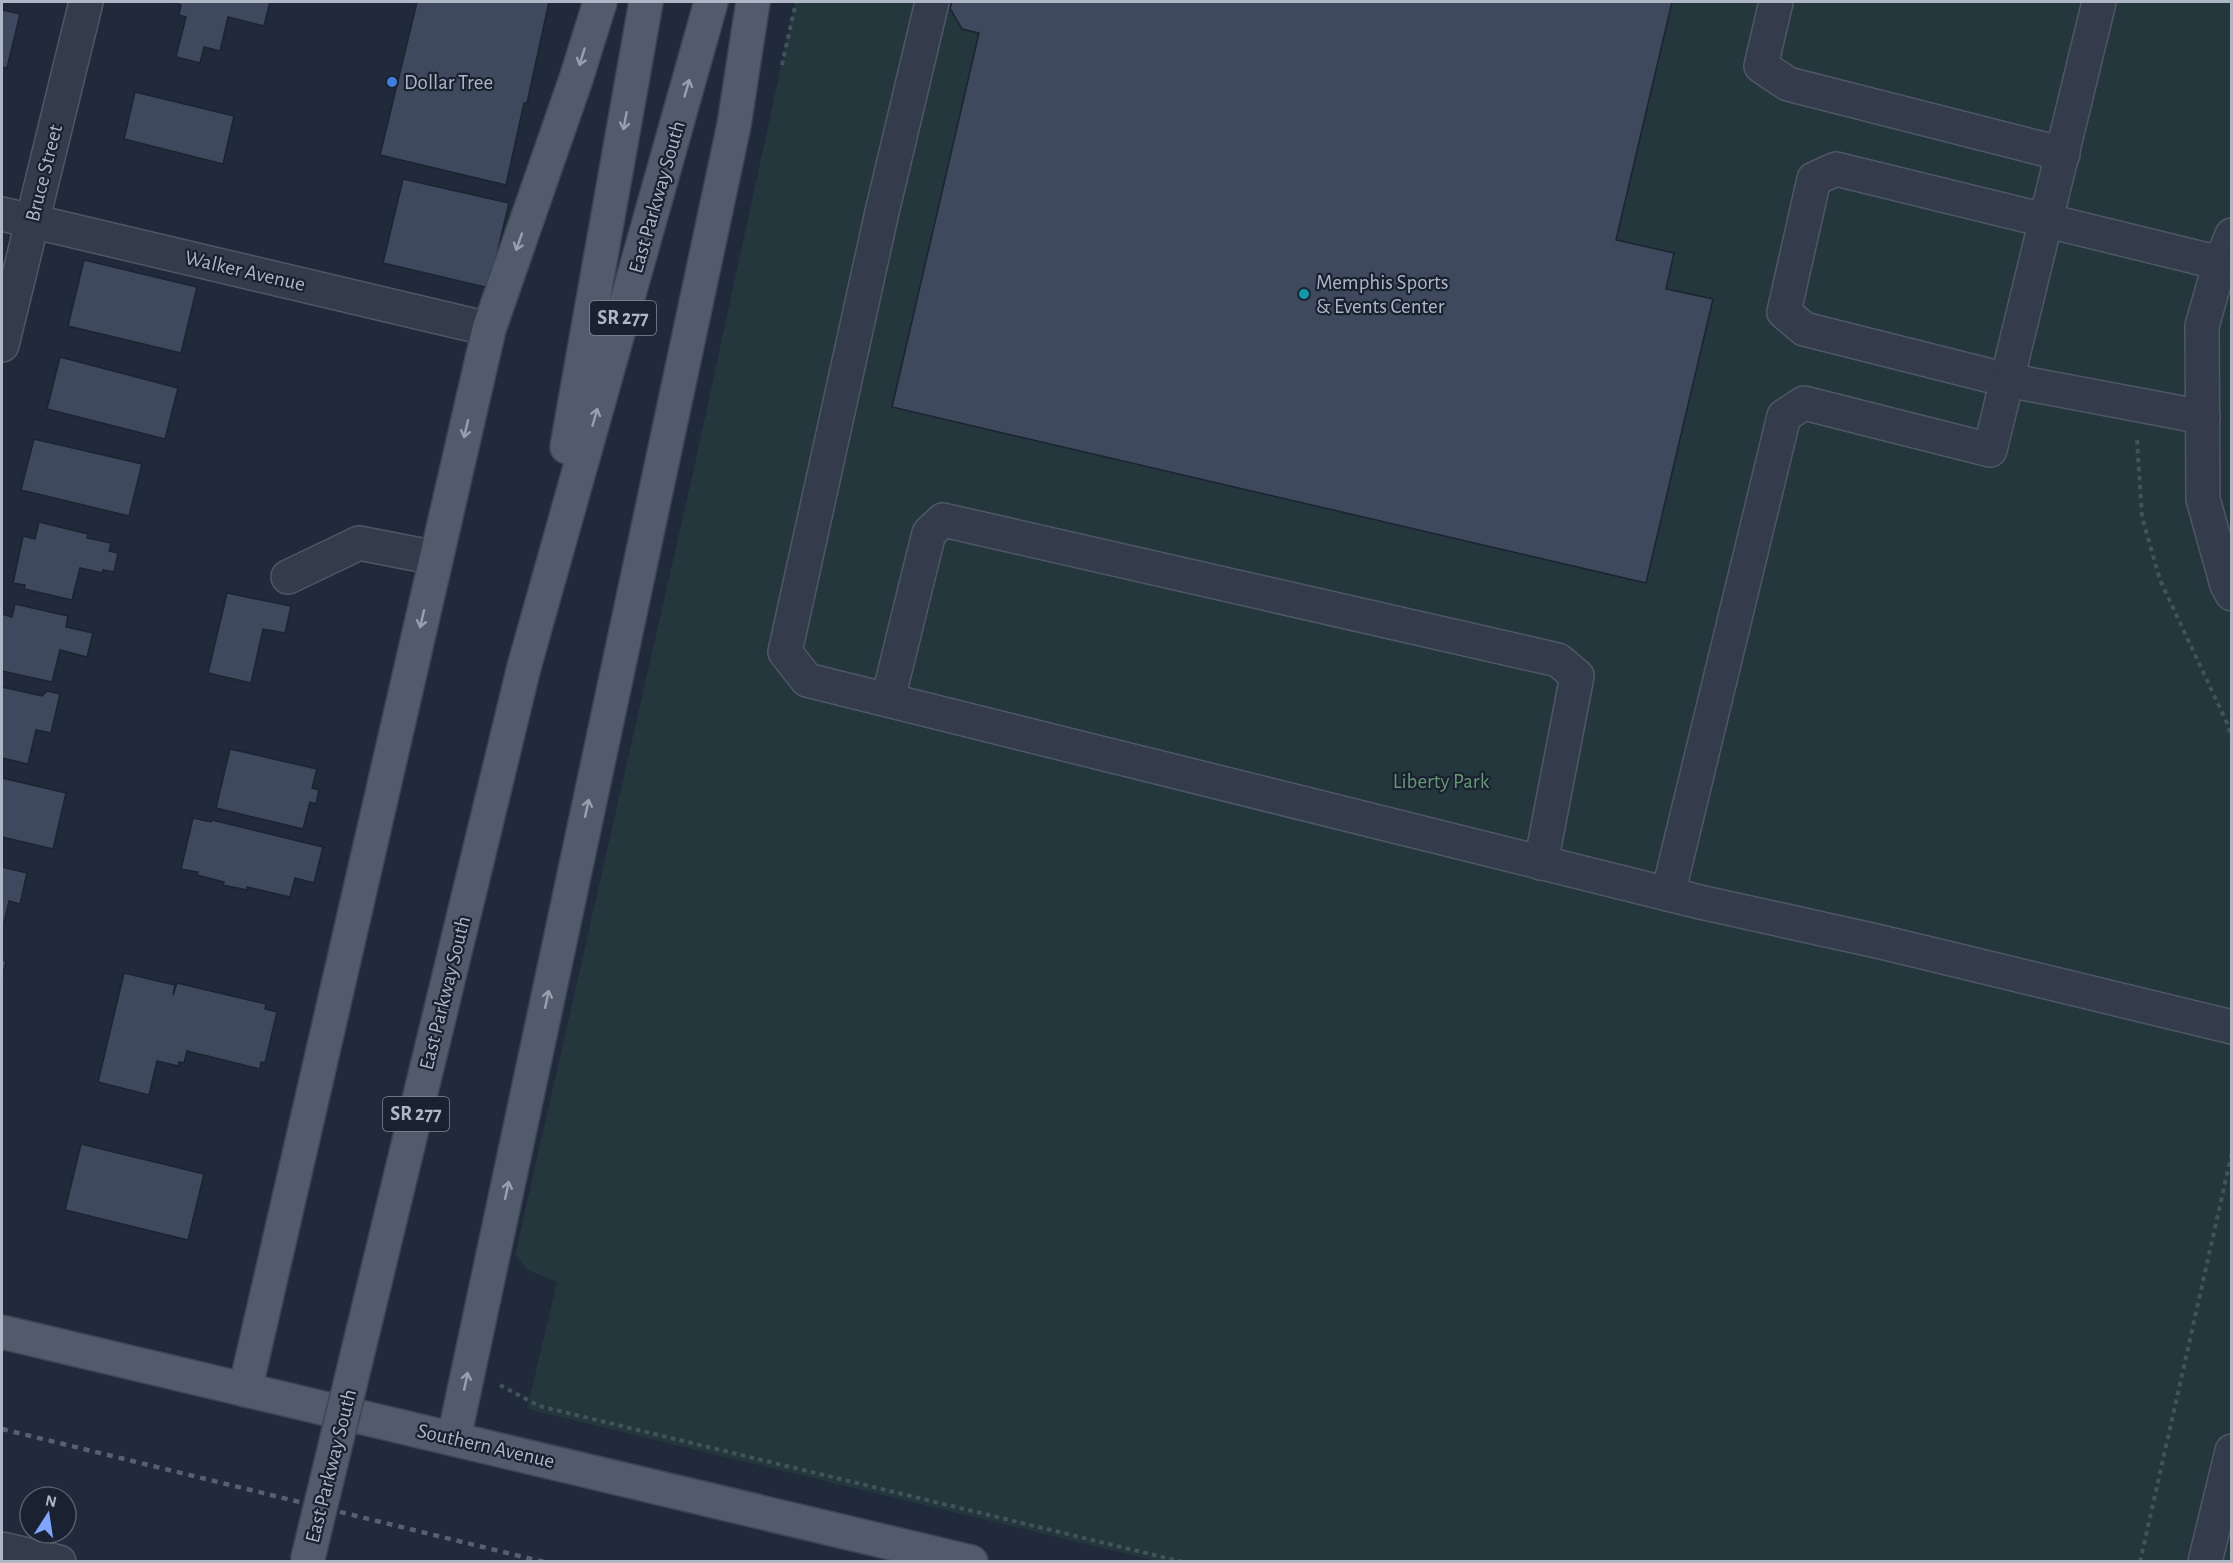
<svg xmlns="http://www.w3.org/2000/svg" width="2233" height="1563" viewBox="0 0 2233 1563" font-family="'Alegreya Sans',sans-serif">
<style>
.green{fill:#23373c}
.building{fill:#3f495d;stroke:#1c2332;stroke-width:1.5}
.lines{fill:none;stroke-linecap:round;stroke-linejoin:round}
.minor-casing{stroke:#4f5766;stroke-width:36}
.major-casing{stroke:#3e4554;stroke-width:36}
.path{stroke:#405459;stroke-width:4;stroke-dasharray:4.5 4.5;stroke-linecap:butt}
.minor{stroke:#343c4b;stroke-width:33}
.major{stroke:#525b6b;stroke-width:33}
.rail{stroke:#566072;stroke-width:4.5;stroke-dasharray:6 6;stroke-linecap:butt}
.major-bridge-casing{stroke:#3e4554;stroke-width:36;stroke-linecap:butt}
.major-bridge{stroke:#525b6b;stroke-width:33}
.oneway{stroke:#98a0b0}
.shop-dot{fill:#3f7fe0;stroke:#1a2130;stroke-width:2}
.culture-dot{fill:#0f9aa8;stroke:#1a2130;stroke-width:2}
.labels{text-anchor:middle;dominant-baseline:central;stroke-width:4.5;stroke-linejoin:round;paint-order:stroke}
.shield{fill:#1a2130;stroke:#828a9a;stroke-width:1.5}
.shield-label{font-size:20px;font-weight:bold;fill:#afb7c7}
.poi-label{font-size:21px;fill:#afb7c7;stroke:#1a2130;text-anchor:start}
.street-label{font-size:21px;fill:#afb7c7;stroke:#1a2130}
.park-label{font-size:21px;fill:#659975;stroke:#1a2130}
</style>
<rect width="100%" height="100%" fill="#212a3b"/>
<polygon class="green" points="795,2 2231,2 2231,1561 1156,1561 527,1409 557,1282 528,1270 515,1255 692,477"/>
<g class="building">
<polygon points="176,2 270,2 264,26 228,17 220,51 204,47 200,63 176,57 186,17 179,15 181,5 176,3"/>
<polygon points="417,2 549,2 527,103 524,103 506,185 380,155"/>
<polygon points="952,2 1672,2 1616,240 1674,253 1666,289 1713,299 1646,583 892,407 979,33 962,29 950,8"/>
<polygon points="2,10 20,14 7,68 2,67"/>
<polygon points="135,92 234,116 223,164 124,139"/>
<polygon points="403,179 509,203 489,288 383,263"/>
<polygon points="84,260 197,287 181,353 68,326"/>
<polygon points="60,357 178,388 165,439 47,409"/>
<polygon points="34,439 142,464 129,516 21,490"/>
<polygon points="39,522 88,534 87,538 111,543 109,551 118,553 114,572 103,570 103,573 80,568 72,600 24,589 25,585 13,583 23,536 35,539"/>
<polygon points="227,593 291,606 285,633 263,629 251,683 208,673"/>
<polygon points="15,604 68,616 66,627 93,633 87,657 60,650 52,682 2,671 2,614 12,617"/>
<polygon points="2,687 42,696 47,691 60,694 51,733 36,730 28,764 2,758"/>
<polygon points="230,749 317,769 312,788 319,790 316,804 310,802 303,829 216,808"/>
<polygon points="2,778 66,793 53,849 2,837"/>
<polygon points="193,818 211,822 212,820 323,847 314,883 295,878 290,897 247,887 247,890 223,885 224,882 197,875 198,872 181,869"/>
<polygon points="2,867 27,873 20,904 9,901 4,923 2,923"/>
<polygon points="2,960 6,961 2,979"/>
<polygon points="124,973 175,985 173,995 177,983 266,1004 265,1009 277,1012 265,1063 261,1062 260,1069 187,1051 184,1063 179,1062 178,1066 157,1061 149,1095 98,1082"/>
<polygon points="81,1144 204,1174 188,1240 65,1210"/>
</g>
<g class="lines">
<defs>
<g id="minor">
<polyline points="932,2 882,212 785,652 807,680 1700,902 1881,942 2232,1027"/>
<polyline points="1776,2 1761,66 1788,84 2063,154"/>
<polyline points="2,214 489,329"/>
<polyline points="2232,235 2220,263 2202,326 2203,499 2227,585 2232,594"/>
<polyline points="2,345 86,2"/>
<polyline points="2203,417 2007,380 1804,329 1784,312 1814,179 1836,169 2220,263"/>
<polyline points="288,577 359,543 436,558"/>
<polyline points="888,699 929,533 943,520 1558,660 1577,676 1541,863"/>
<polyline points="1668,894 1784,416 1804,403 1990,450 2099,2"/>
<polyline points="2,1549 59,1562"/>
<polyline points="2205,1562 2232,1451"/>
</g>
<g id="major">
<polyline points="567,447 646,2"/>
<polyline points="524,667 711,2"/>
<polyline points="2,1332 971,1562"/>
<polyline points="245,1390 489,329 576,79 600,2"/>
<polyline points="454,1438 734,125 753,2"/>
</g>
</defs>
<use href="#minor" class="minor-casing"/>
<use href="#major" class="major-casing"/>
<g class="path">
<polyline points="782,65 796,2"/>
<polyline points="2137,440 2142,517 2160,580 2227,723 2232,739"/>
<polyline points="500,1385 539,1406 1183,1562"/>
<polyline points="2140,1562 2232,1152"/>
</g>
<use href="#minor" class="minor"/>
<use href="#major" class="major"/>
<polyline class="rail" points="2,1429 544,1562"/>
<defs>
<polyline id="major-bridge" points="307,1562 524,667"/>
</defs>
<use href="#major-bridge" class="major-bridge-casing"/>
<use href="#major-bridge" class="major-bridge"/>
</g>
<defs><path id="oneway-shaft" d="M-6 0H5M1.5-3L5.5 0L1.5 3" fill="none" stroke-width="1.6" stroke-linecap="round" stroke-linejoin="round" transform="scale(1.5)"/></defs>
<g class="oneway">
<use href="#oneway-shaft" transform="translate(582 57) rotate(107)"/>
<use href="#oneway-shaft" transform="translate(687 88) rotate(-74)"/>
<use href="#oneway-shaft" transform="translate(625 121) rotate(100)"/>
<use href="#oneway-shaft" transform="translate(519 242) rotate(109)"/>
<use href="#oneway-shaft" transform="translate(595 417) rotate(-74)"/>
<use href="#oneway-shaft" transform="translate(466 429) rotate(103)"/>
<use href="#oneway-shaft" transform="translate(422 619) rotate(103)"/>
<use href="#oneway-shaft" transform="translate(587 808) rotate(-78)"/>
<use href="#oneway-shaft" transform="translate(547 999) rotate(-78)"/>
<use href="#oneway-shaft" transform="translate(507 1190) rotate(-78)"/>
<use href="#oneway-shaft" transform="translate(466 1381) rotate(-78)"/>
</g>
<circle class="shop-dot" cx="392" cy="82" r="6"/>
<circle class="culture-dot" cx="1304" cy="294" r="6"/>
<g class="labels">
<g class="shield">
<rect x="590" y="301" width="66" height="34" rx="4.5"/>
<rect x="383" y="1097" width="66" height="34" rx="4.5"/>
</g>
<g class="shield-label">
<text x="623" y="318">SR 277</text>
<text x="416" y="1114">SR 277</text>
</g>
<g class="poi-label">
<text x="404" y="82">Dollar Tree</text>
<text x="1316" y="282">Memphis Sports<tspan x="1316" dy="24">&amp; Events Center</tspan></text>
</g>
<g class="street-label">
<text transform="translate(44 173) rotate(-76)">Bruce Street</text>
<text transform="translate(657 197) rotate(-74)">East Parkway South</text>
<text transform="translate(245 271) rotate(13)">Walker Avenue</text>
<text transform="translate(445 993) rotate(-76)">East Parkway South</text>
<text transform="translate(486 1446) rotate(13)">Southern Avenue</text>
<text transform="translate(331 1466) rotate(-76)">East Parkway South</text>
</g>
<g class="park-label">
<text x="1441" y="781">Liberty Park</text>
</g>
</g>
<rect width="2233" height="1563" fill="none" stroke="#afb7c7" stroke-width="6"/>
<g transform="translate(48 1515) rotate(12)"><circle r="28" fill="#1a2130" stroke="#565d6c" stroke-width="1.5"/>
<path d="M0-4.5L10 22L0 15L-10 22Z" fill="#7fa6fc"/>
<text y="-9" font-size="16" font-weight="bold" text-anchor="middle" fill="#afb7c7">N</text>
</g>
</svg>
